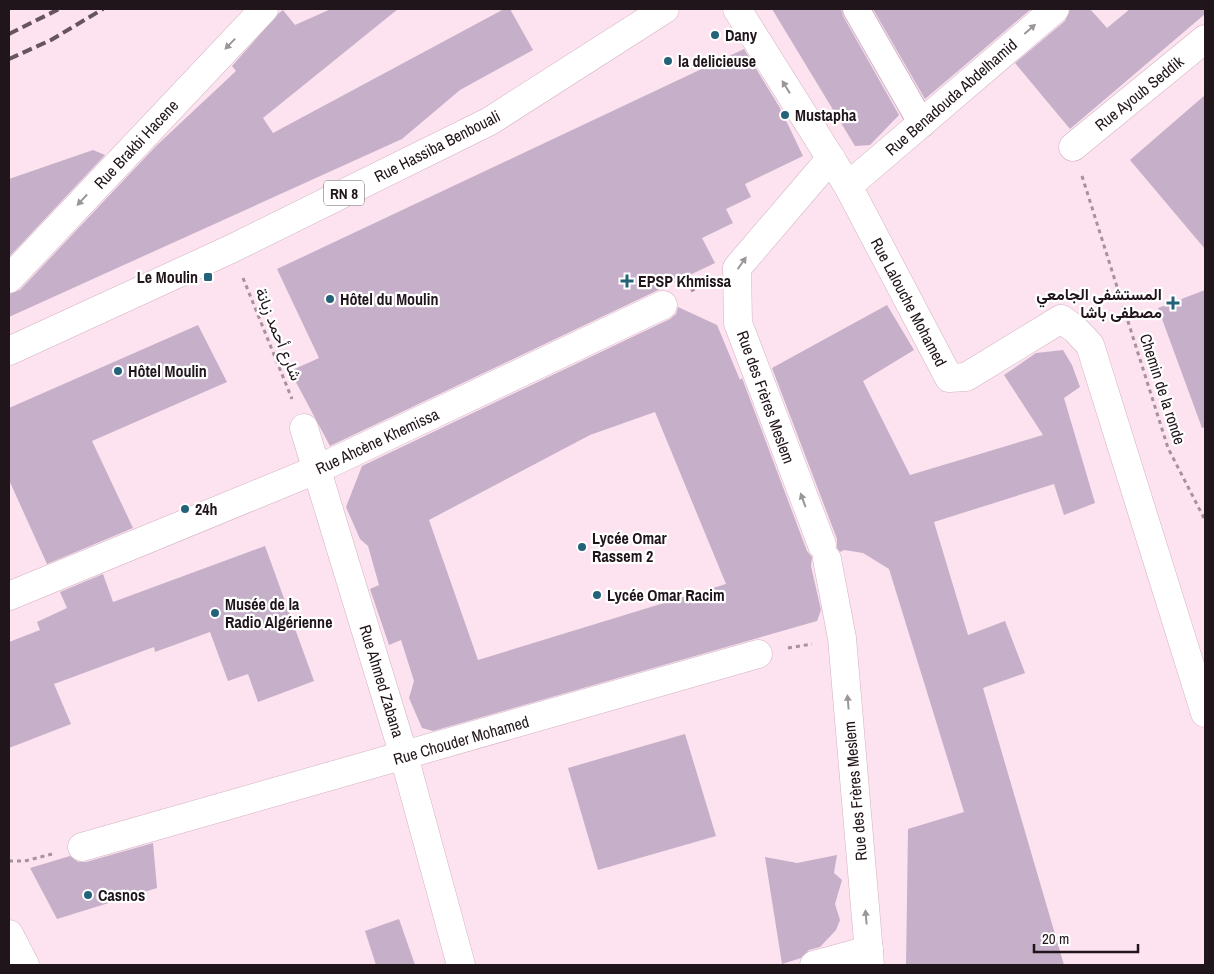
<svg xmlns="http://www.w3.org/2000/svg" width="1214" height="974" viewBox="0 0 1214 974" font-family="'Archivo Narrow',Vazirmatn,sans-serif">
<style>
.building{fill:#c6b0c9;fill-rule:evenodd}
.lines{fill:none;stroke-linecap:round;stroke-linejoin:round}
.pedestrian-casing{stroke:#d2b2c2;stroke-width:28}
.minor-casing{stroke:#d2b2c2;stroke-width:29}
.tertiary-casing{stroke:#d2b2c2;stroke-width:29}
.primary-casing{stroke:#d2b2c2;stroke-width:29}
.path{stroke:#a7919c;stroke-width:3;stroke-dasharray:4 4;stroke-linecap:butt}
.pedestrian{stroke:#fff;stroke-width:26}
.minor{stroke:#fff;stroke-width:28}
.tertiary{stroke:#fff;stroke-width:28}
.primary{stroke:#fff;stroke-width:28}
.rail{stroke:#66555e;stroke-width:4;stroke-dasharray:10 5;stroke-linecap:butt}
.oneway{fill:#9b9699}
.poi-dot{fill:#246279;stroke:#fff;stroke-width:2}
.labels{text-anchor:middle;dominant-baseline:central;stroke-width:4.5;stroke-linejoin:round;paint-order:stroke}
.shield{fill:#fff;stroke:#645b60;stroke-width:1}
.shield-label{font-size:15px;font-weight:bold;fill:#21151c}
.poi-label{font-size:16px;font-weight:bold;fill:#21151c;stroke:#fff;text-anchor:start}
.street-label{font-size:16px;fill:#21151c;stroke:#fff}
</style>
<rect width="100%" height="100%" fill="#fde2ef"/>
<g class="building">
<polygon points="331,9 398,9 263,118 273,133 504,9 510,9 533,50 460,90 402,139 9,317 9,294 20,290 156,146 236,71 232,66 279,13 283,10 295,25"/>
<polygon points="772,9 841,9 843,16 899,115 870,145 855,146"/>
<polygon points="873,9 1031,9 925,99"/>
<polygon points="1070,9 1090,9 1107,28 1130,9 1205,9 1205,14 1070,129 1015,63 1065,21"/>
<polygon points="744,49 780,108 803,156 745,184 751,197 726,209 733,223 702,238 715,263 330,446 290,371 319,358 277,269"/>
<polygon points="1205,95 1205,249 1130,160"/>
<polygon points="93,150 105,155 9,257 9,179"/>
<polygon points="1205,290 1205,427 1202,428 1158,308"/>
<polygon points="887,305 914,350 863,381 910,475 1043,435 1004,375 1036,353 1063,350 1072,365 1080,387 1064,398 1095,503 1064,515 1054,484 934,522 968,635 1005,621 1025,673 983,688 1064,965 906,965 908,829 964,812 889,569 863,553 844,550 840,552 837,548 837,539 772,368"/>
<path d="M678,307L717,325L740,380L742,378L807,551L812,557L811,566L821,610L817,621L433,731L422,728L409,698L414,681L401,640L389,645L370,589L379,585L368,546L360,539L346,507L362,466L670,319L676,314ZM655,412L726,584L478,660L429,520L590,435Z"/>
<polygon points="198,325 227,382 92,441 133,528 47,564 9,480 9,408"/>
<polygon points="265,546 314,681 258,702 248,674 228,681 210,632 155,652 154,647 54,684 71,724 9,748 9,642 40,630 37,622 67,608 60,592 103,574 113,602"/>
<polygon points="685,734 716,836 598,870 568,768"/>
<polygon points="153,843 157,888 57,919 30,868 70,856 78,862 86,862"/>
<polygon points="837,855 834,873 842,880 835,904 840,920 836,930 820,947 809,950 801,958 782,964 765,857 797,863"/>
<polygon points="399,919 415,965 376,965 365,931"/>
</g>
<g class="lines">
<defs>
<polyline id="pedestrian" points="856,9 922,124"/>
<g id="minor">
<polyline points="737,9 848,186 949,378 966,377 1061,319 1075,329 1090,345 1205,713"/>
<polyline points="1073,147 1205,39"/>
<polyline points="848,186 1055,9"/>
<polyline points="9,279 264,9"/>
<polyline points="304,428 404,756 461,965"/>
<polyline points="9,596 318,469 663,305"/>
<polyline points="82,847 758,654"/>
<polyline points="814,965 869,950"/>
</g>
<g id="tertiary">
<polyline points="822,545 738,323 737,268 831,158"/>
<polyline points="827,559 842,638 870,965"/>
<polyline points="9,934 25,965"/>
</g>
<polyline id="primary" points="9,351 231,249 490,121 665,9"/>
</defs>
<use href="#pedestrian" class="pedestrian-casing"/>
<use href="#minor" class="minor-casing"/>
<use href="#tertiary" class="tertiary-casing"/>
<use href="#primary" class="primary-casing"/>
<g class="path">
<polyline points="1082,176 1168,448 1205,520"/>
<polyline points="243,278 292,399"/>
<polyline points="691,291 705,284"/>
<polyline points="788,648 812,644"/>
<polyline points="9,861 25,861 52,854"/>
</g>
<use href="#pedestrian" class="pedestrian"/>
<use href="#minor" class="minor"/>
<use href="#tertiary" class="tertiary"/>
<use href="#primary" class="primary"/>
<g class="rail">
<polyline points="9,34 59,9"/>
<polyline points="9,59 51,40 103,9"/>
</g>
</g>
<defs><path id="oneway-solid" d="M-6-.8H1V-3.2L6.5 0L1 3.2V.8H-6Z" transform="scale(1.25)"/></defs>
<g class="oneway">
<use href="#oneway-solid" transform="translate(1030 29) rotate(-41)"/>
<use href="#oneway-solid" transform="translate(230 44) rotate(134)"/>
<use href="#oneway-solid" transform="translate(786 87) rotate(-122)"/>
<use href="#oneway-solid" transform="translate(82 200) rotate(133)"/>
<use href="#oneway-solid" transform="translate(742 263) rotate(-55)"/>
<use href="#oneway-solid" transform="translate(803 500) rotate(-110)"/>
<use href="#oneway-solid" transform="translate(848 702) rotate(-95)"/>
<use href="#oneway-solid" transform="translate(866 917) rotate(-95)"/>
</g>
<g class="poi-dot">
<circle cx="715" cy="35" r="5"/>
<circle cx="668" cy="61" r="5"/>
<circle cx="785" cy="115" r="5"/>
<rect x="203" y="272" width="10" height="10" rx="2.5"/>
<path d="M624.5 273.5h5v5h5v5h-5v5h-5v-5h-5v-5h5z"/>
<circle cx="330" cy="299" r="5"/>
<path d="M1170.5 295.5h5v5h5v5h-5v5h-5v-5h-5v-5h5z"/>
<circle cx="118" cy="371" r="5"/>
<circle cx="185" cy="509" r="5"/>
<circle cx="582" cy="547" r="5"/>
<circle cx="597" cy="595" r="5"/>
<circle cx="215" cy="613" r="5"/>
<circle cx="88" cy="895" r="5"/>
</g>
<g class="labels">
<rect class="shield" x="324" y="180.5" width="40" height="25" rx="4"/>
<g class="shield-label">
<text x="344" y="193">RN 8</text>
</g>
<g class="poi-label">
<text x="725" y="35">Dany</text>
<text x="678" y="61">la delicieuse</text>
<text x="795" y="115">Mustapha</text>
<text x="198" y="277" text-anchor="end">Le Moulin</text>
<text x="638" y="281">EPSP Khmissa</text>
<text x="1162" y="294" text-anchor="end">المستشفى الجامعي<tspan x="1162" dy="18">مصطفى باشا</tspan></text>
<text x="340" y="299">Hôtel du Moulin</text>
<text x="128" y="371">Hôtel Moulin</text>
<text x="195" y="509">24h</text>
<text x="592" y="538">Lycée Omar<tspan x="592" dy="18">Rassem 2</tspan></text>
<text x="607" y="595">Lycée Omar Racim</text>
<text x="225" y="604">Musée de la<tspan x="225" dy="18">Radio Algérienne</tspan></text>
<text x="98" y="895">Casnos</text>
</g>
<g class="street-label">
<text transform="translate(1139 93) rotate(-39)">Rue Ayoub Seddik</text>
<text transform="translate(951 97) rotate(-41)">Rue Benadouda Abdelhamid</text>
<text transform="translate(136 144) rotate(-47)">Rue Brakbi Hacene</text>
<text transform="translate(437 146) rotate(-27)">Rue Hassiba Benbouali</text>
<text transform="translate(909 302) rotate(62)">Rue Lalouche Mohamed</text>
<text transform="translate(279 334) rotate(68)">شارع أحمد زبانة</text>
<text transform="translate(1163 389) rotate(72)">Chemin de la ronde</text>
<text transform="translate(766 397) rotate(70)">Rue des Frères Meslem</text>
<text transform="translate(377 441) rotate(-25)">Rue Ahcène Khemissa</text>
<text transform="translate(382 681) rotate(73)">Rue Ahmed Zabana</text>
<text transform="translate(461 740) rotate(-16)">Rue Chouder Mohamed</text>
<text transform="translate(855 791) rotate(-95)">Rue des Frères Meslem</text>
</g>
</g>
<rect width="1214" height="974" fill="none" stroke="#21151c" stroke-width="20"/>
<path d="M1034 944v8h104v-8" fill="none" stroke="#21151c" stroke-width="2.5"/>
<text x="1042" y="944" font-size="15" fill="#21151c" stroke="#ffffff" stroke-width="4" paint-order="stroke">20 m</text>
</svg>
